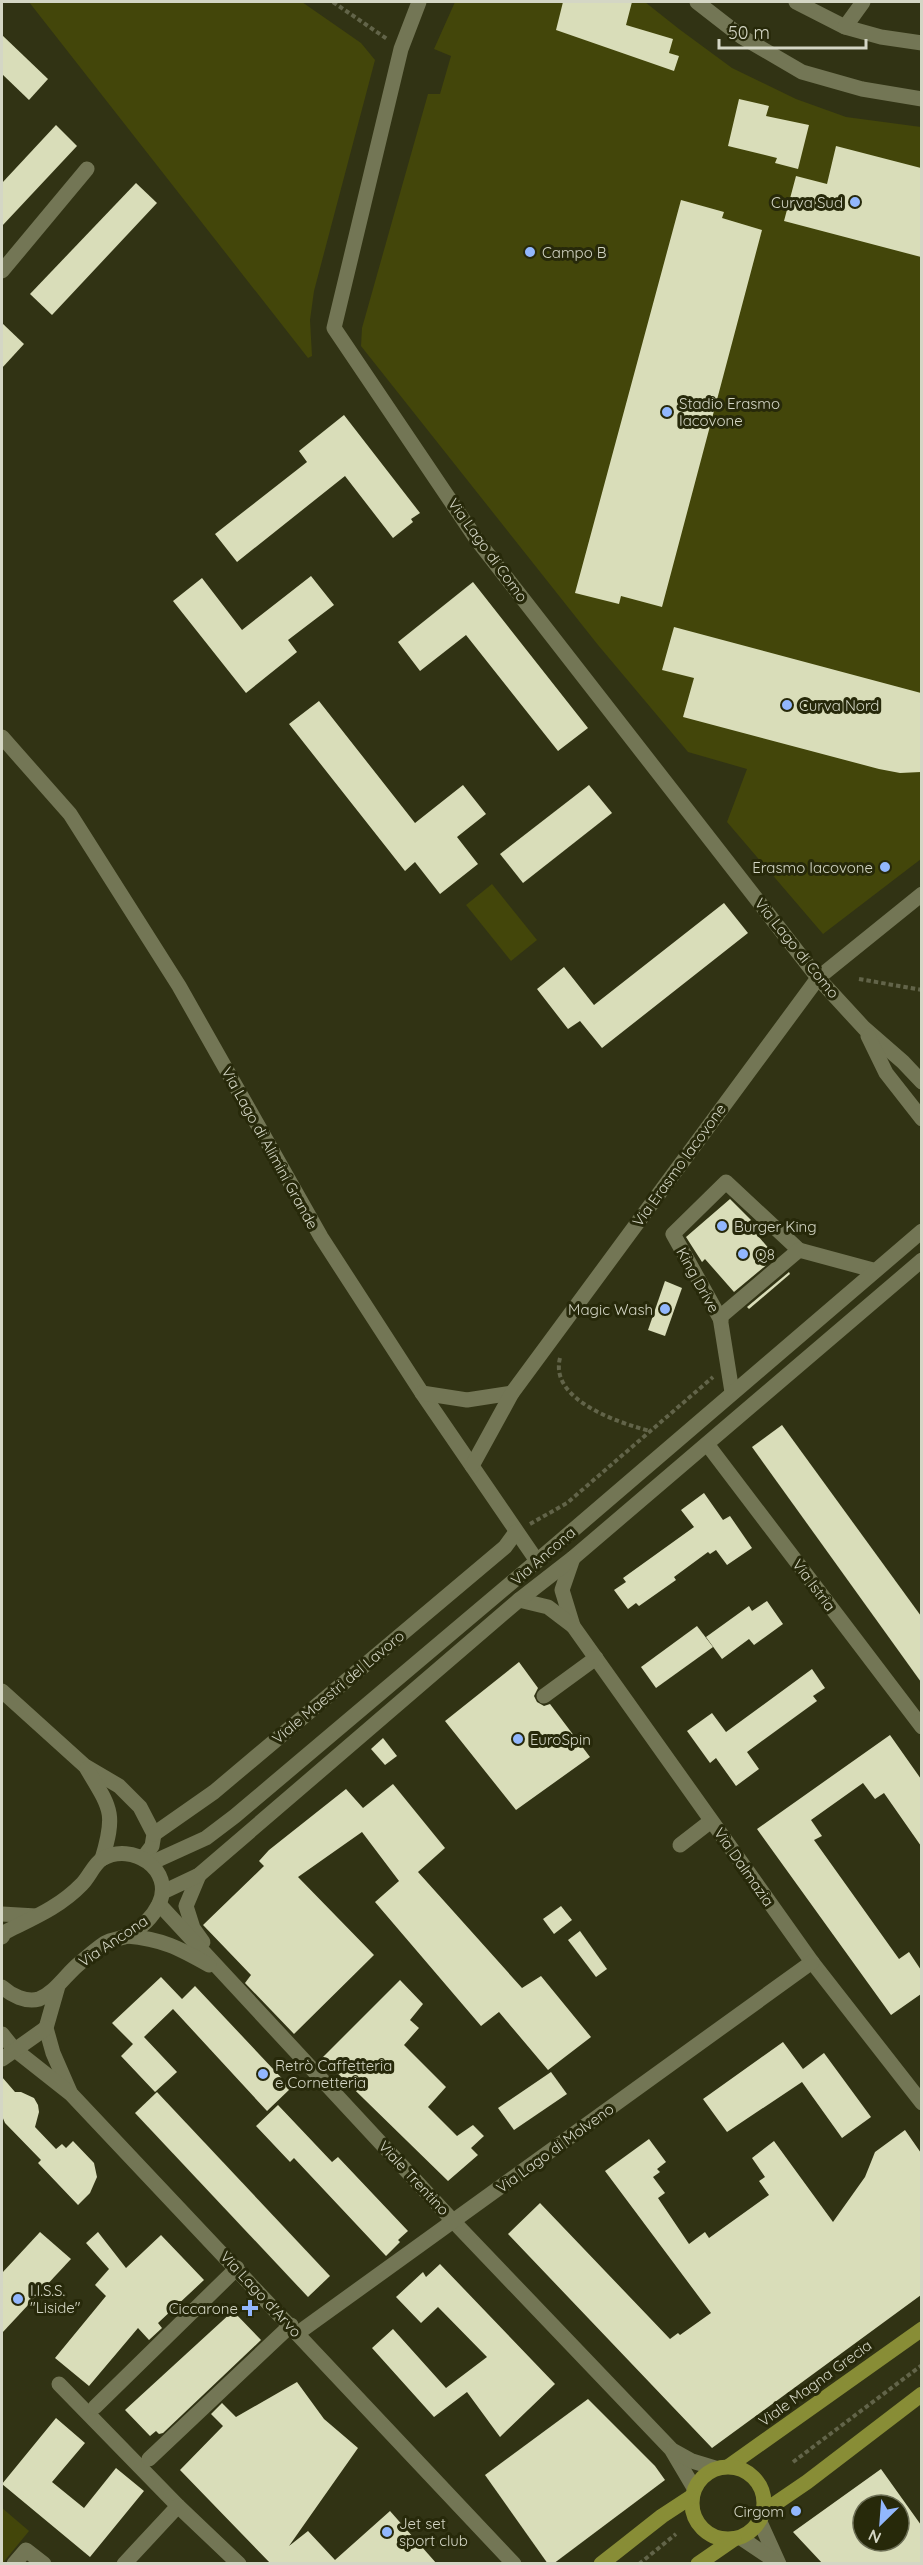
<svg xmlns="http://www.w3.org/2000/svg" width="923" height="2565" viewBox="0 0 923 2565" font-family="Quicksand,sans-serif">
<style>
.green{fill:#43460a}
.building{fill:#d9ddb9;fill-rule:evenodd}
.lines{fill:none;stroke-linecap:round;stroke-linejoin:round}
.path{stroke:#626449;stroke-width:4;stroke-dasharray:4.5 3;stroke-linecap:butt}
.minor{stroke:#737655;stroke-width:15}
.major{stroke:#888d36;stroke-width:15}
.poi-dot{fill:#92b7fd;stroke:#27290a;stroke-width:2}
.labels{text-anchor:middle;dominant-baseline:central;stroke-width:6;stroke-linejoin:round;paint-order:stroke}
.poi-label{font-size:15px;fill:#d4d6c5;stroke:#27290a;text-anchor:start}
.street-label{font-size:15px;fill:#d4d6c5;stroke:#27290a}
</style>
<rect width="100%" height="100%" fill="#313314"/>
<g class="green">
<polygon points="29,2 302,2 361,43 375,60 314,291 310,320 312,356 308,358"/>
<polygon points="455,2 645,2 679,29 732,68 796,99 846,117 921,127 921,859 823,934 727,822 747,769 688,752 598,645 361,346 362,328 428,94 440,94 451,56 434,49"/>
<polygon points="492,884 537,940 511,961 466,905"/>
<polygon points="2,2508 29,2531 2,2564"/>
</g>
<g class="building">
<polygon points="563,2 632,2 626,25 673,39 669,53 679,56 674,71 556,30"/>
<polygon points="2,35 48,79 29,100 2,74"/>
<polygon points="739,99 769,106 766,116 809,125 798,169 775,163 777,158 728,146"/>
<polygon points="56,125 77,146 2,226 2,183"/>
<polygon points="836,146 921,168 921,257 784,221 796,176 827,184"/>
<polygon points="136,183 157,203 52,315 30,294"/>
<polygon points="681,200 724,212 722,218 762,230 662,607 621,596 619,604 575,593"/>
<polygon points="2,323 24,344 2,368"/>
<polygon points="344,415 420,513 411,519 413,522 393,538 345,476 237,562 215,534 307,462 299,451"/>
<polygon points="311,576 334,605 288,640 297,652 246,693 173,601 202,578 242,630"/>
<polygon points="473,582 588,728 558,751 466,635 420,671 398,642"/>
<polygon points="674,627 921,693 921,772 900,773 879,769 683,717 694,678 662,670"/>
<polygon points="319,701 415,823 463,785 486,814 457,837 478,864 440,894 415,862 405,871 289,724"/>
<polygon points="589,785 612,813 523,883 500,854"/>
<polygon points="724,903 748,933 602,1048 580,1021 568,1029 537,989 564,967 594,1005"/>
<polygon points="730,1199 751,1220 747,1223 776,1257 734,1292 705,1259 702,1262 686,1237"/>
<polygon points="789,1272 790,1274 749,1309 747,1307"/>
<polygon points="665,1281 682,1288 665,1336 648,1330"/>
<polygon points="782,1425 921,1616 921,1682 752,1447"/>
<polygon points="704,1493 723,1520 730,1516 752,1548 727,1565 716,1550 710,1554 708,1552 674,1577 676,1580 639,1606 636,1603 628,1609 614,1590 626,1582 623,1578 694,1527 681,1510"/>
<polygon points="767,1601 783,1624 754,1645 749,1639 722,1659 706,1637 749,1606 752,1611"/>
<polygon points="697,1626 713,1647 656,1688 641,1667"/>
<polygon points="519,1662 538,1688 534,1696 537,1702 544,1706 550,1704 590,1757 516,1810 445,1721"/>
<polygon points="812,1669 825,1688 813,1696 817,1701 747,1752 759,1769 736,1786 716,1758 710,1763 687,1731 712,1713 726,1732"/>
<polygon points="890,1735 921,1779 921,1846 884,1793 875,1799 863,1783 811,1820 822,1836 814,1840 899,1959 909,1952 921,1970 921,1994 891,2015 757,1829"/>
<polygon points="383,1738 397,1756 385,1765 371,1749"/>
<polygon points="393,1784 445,1848 418,1872 522,1988 541,1976 591,2037 548,2070 499,2012 481,2026 375,1902 399,1881 362,1832 298,1877 374,1955 294,2034 245,1983 251,1975 203,1925 264,1866 259,1861 269,1850 346,1789 363,1808"/>
<polygon points="561,1906 572,1920 554,1934 543,1919"/>
<polygon points="580,1931 607,1969 596,1977 568,1940"/>
<polygon points="161,1977 182,1999 195,1986 291,2088 267,2111 173,2009 144,2037 177,2072 155,2092 121,2056 133,2044 112,2023"/>
<polygon points="400,1980 423,2004 410,2020 419,2028 404,2045 446,2087 428,2107 457,2136 473,2125 484,2136 471,2148 478,2155 448,2181 322,2058"/>
<polygon points="783,2042 803,2069 824,2053 871,2117 842,2138 802,2082 727,2132 703,2099"/>
<polygon points="551,2072 567,2094 514,2130 498,2108"/>
<polygon points="2,2077 15,2092 21,2092 34,2098 38,2105 39,2112 35,2127 56,2149 62,2144 66,2148 73,2141 94,2163 97,2177 90,2193 78,2205 38,2163 41,2160 5,2123 2,2116"/>
<polygon points="157,2092 330,2276 308,2297 135,2113"/>
<polygon points="278,2105 332,2162 338,2157 408,2231 398,2240 400,2242 386,2256 294,2158 290,2162 256,2126"/>
<polygon points="905,2130 921,2153 921,2295 712,2448 508,2234 540,2203 670,2339 678,2333 680,2335 711,2313 605,2171 649,2139 666,2162 657,2169 660,2172 653,2177 665,2193 658,2198 689,2244 705,2232 709,2238 769,2195 759,2181 765,2177 752,2158 774,2141 833,2222 865,2177 875,2152"/>
<polygon points="40,2232 71,2259 2,2333 2,2273"/>
<polygon points="98,2232 126,2268 161,2235 204,2280 158,2323 162,2328 149,2340 138,2328 89,2386 55,2358 106,2296 95,2285 109,2269 86,2243"/>
<polygon points="440,2264 555,2384 500,2437 467,2392 434,2417 372,2348 393,2329 446,2388 487,2357 438,2307 421,2323 396,2297 423,2272 426,2277"/>
<polygon points="233,2311 261,2340 163,2433 159,2434 156,2431 150,2436 125,2410"/>
<polygon points="297,2382 324,2419 358,2448 289,2546 308,2531 335,2560 390,2511 437,2564 271,2564 180,2470 223,2426 211,2414 222,2403 236,2417"/>
<polygon points="588,2399 655,2466 665,2480 553,2564 548,2564 485,2475"/>
<polygon points="56,2418 85,2443 52,2482 84,2508 116,2468 144,2491 90,2557 2,2484"/>
<path d="M881,2469L921,2525V2564H823L793,2532ZM863,2505H899V2541H863Z"/>
</g>
<g class="lines">
<g class="path">
<polyline points="333,2 387,39"/>
<polyline points="859,979 922,990"/>
<path d="M560,1358C549,1400 619,1423 650,1431"/>
<polyline points="530,1524 567,1503 713,1377"/>
<polyline points="793,2462 922,2365"/>
<polyline points="639,2564 676,2534"/>
</g>
<g class="minor">
<polyline points="419,2 401,49 334,328 477,540 818,978 864,1028 903,1062 922,1082"/>
<polyline points="697,2 742,37 802,72 862,89 922,99"/>
<polyline points="796,2 845,27 881,37 922,43"/>
<polyline points="845,27 863,2"/>
<polyline points="2,271 87,169"/>
<polyline points="2,737 70,814 179,986 321,1237 422,1393 537,1561"/>
<polyline points="868,1036 886,1073 922,1119"/>
<polyline points="721,1320 673,1234 726,1182 799,1250"/>
<polyline points="732,1392 720,1317 799,1250 873,1270"/>
<polyline points="422,1393 467,1400 512,1393"/>
<polyline points="707,1444 922,1727"/>
<polyline points="472,1466 512,1393 818,978 922,894"/>
<polyline points="573,1558 562,1590 573,1626"/>
<polyline points="519,1600 548,1607 573,1626 812,1962 922,2103"/>
<polyline points="2,1691 85,1766 119,1786 140,1807 154,1834 152,1846 143,1858"/>
<polyline points="544,1696 596,1658"/>
<path d="M87,1769C111,1809 116,1813 102,1859"/>
<polyline points="154,1834 214,1792 505,1547 516,1532"/>
<polyline points="680,1845 711,1821"/>
<polyline points="151,1863 206,1838 235,1816 537,1561 922,1231"/>
<polyline points="199,1875 186,1906 193,1928 203,1942"/>
<polyline points="163,1892 199,1875 519,1600 573,1558 922,1260"/>
<polyline points="159,1904 454,2222 671,2449 694,2488"/>
<polyline points="2,1914 36,1916"/>
<path d="M127,1936C162,1939 179,1948 209,1965"/>
<path d="M2,1937L5,1932C33,1918 60,1907 82,1884C89,1877 94,1864 102,1859C132,1841 175,1870 159,1904C152,1918 140,1929 127,1936C120,1939 112,1939 105,1943C96,1949 88,1956 80,1963C66,1974 56,1992 39,1999C26,2003 11,1995 2,1987"/>
<polyline points="58,1986 46,2028 53,2053 70,2092"/>
<polyline points="2,2034 14,2049 71,2094 514,2564"/>
<polyline points="2,2059 46,2028"/>
<polyline points="298,2333 812,1962"/>
<polyline points="59,2384 178,2506"/>
<polyline points="95,2407 237,2268"/>
<polyline points="674,2451 692,2461 715,2468"/>
<polyline points="149,2459 291,2325"/>
<polyline points="760,2522 779,2564"/>
<polyline points="741,2538 778,2563"/>
<polyline points="14,2564 26,2550 44,2564"/>
<polyline points="124,2564 178,2506 239,2564"/>
</g>
<g class="major">
<polyline points="729,2466 922,2329"/>
<circle cx="728" cy="2503" r="36"/>
<polyline points="763,2512 807,2482 922,2394"/>
<polyline points="601,2564 662,2516 691,2497"/>
<polyline points="698,2564 734,2539"/>
</g>
</g>
<g class="poi-dot">
<circle cx="855" cy="202" r="6"/>
<circle cx="530" cy="252" r="6"/>
<circle cx="667" cy="412" r="6"/>
<circle cx="787" cy="705" r="6"/>
<circle cx="885" cy="867" r="6"/>
<circle cx="722" cy="1226" r="6"/>
<circle cx="743" cy="1254" r="6"/>
<circle cx="665" cy="1309" r="6"/>
<circle cx="518" cy="1739" r="6"/>
<circle cx="263" cy="2074" r="6"/>
<circle cx="18" cy="2299" r="6"/>
<path d="M247 2299h6v6h6v6h-6v6h-6v-6h-6v-6h6z"/>
<circle cx="796" cy="2511" r="6"/>
<circle cx="387" cy="2532" r="6"/>
</g>
<g class="labels">
<g class="poi-label">
<text x="843" y="202" text-anchor="end">Curva Sud</text>
<text x="542" y="252">Campo B</text>
<text x="679" y="403">Stadio Erasmo<tspan x="679" dy="17">Iacovone</tspan></text>
<text x="799" y="705">Curva Nord</text>
<text x="873" y="867" text-anchor="end">Erasmo Iacovone</text>
<text x="734" y="1226">Burger King</text>
<text x="755" y="1254">Q8</text>
<text x="653" y="1309" text-anchor="end">Magic Wash</text>
<text x="530" y="1739">EuroSpin</text>
<text x="275" y="2065">Retrò Caffetteria<tspan x="275" dy="17">e Cornetteria</tspan></text>
<text x="30" y="2290">I.I.S.S.<tspan x="30" dy="17">"Liside"</tspan></text>
<text x="238" y="2308" text-anchor="end">Ciccarone</text>
<text x="784" y="2511" text-anchor="end">Cirgom</text>
<text x="399" y="2523">Jet set<tspan x="399" dy="17">sport club</tspan></text>
</g>
<g class="street-label">
<text transform="translate(488 550) rotate(54)">Via Lago di Como</text>
<text transform="translate(797 948) rotate(51)">Via Lago di Como</text>
<text transform="translate(270 1148) rotate(61)">Via Lago di Alimini Grande</text>
<text transform="translate(679 1165) rotate(-54)">Via Erasmo Iacovone</text>
<text transform="translate(698 1280) rotate(61)">King Drive</text>
<text transform="translate(543 1556) rotate(-41)">Via Ancona</text>
<text transform="translate(814 1585) rotate(53)">Via Istria</text>
<text transform="translate(338 1687) rotate(-40)">Viale Maestri del Lavoro</text>
<text transform="translate(744 1867) rotate(55)">Via Dalmazia</text>
<text transform="translate(113 1941) rotate(-34)">Via Ancona</text>
<text transform="translate(555 2148) rotate(-36)">Via Lago di Molveno</text>
<text transform="translate(414 2178) rotate(47)">Viale Trentino</text>
<text transform="translate(261 2294) rotate(47)">Via Lago d'Arvo</text>
<text transform="translate(815 2383) rotate(-36)">Viale Magna Grecia</text>
</g>
</g>
<rect width="923" height="2565" fill="none" stroke="#d4d6c5" stroke-width="6"/>
<g transform="translate(881 2523) rotate(205)"><circle r="28" fill="#27290a" stroke="#6c6e55" stroke-width="1.5"/>
<path d="M0-4.5L10 22L0 15L-10 22Z" fill="#92b7fd"/>
<text y="-9" font-size="16" font-weight="bold" text-anchor="middle" fill="#d4d6c5">N</text>
</g>
<path d="M719 39v9h147v-9" fill="none" stroke="#d4d6c5" stroke-width="3"/>
<text x="728" y="39" font-size="18" fill="#d4d6c5" stroke="#27290a" stroke-width="4.5" paint-order="stroke">50 m</text>
</svg>
